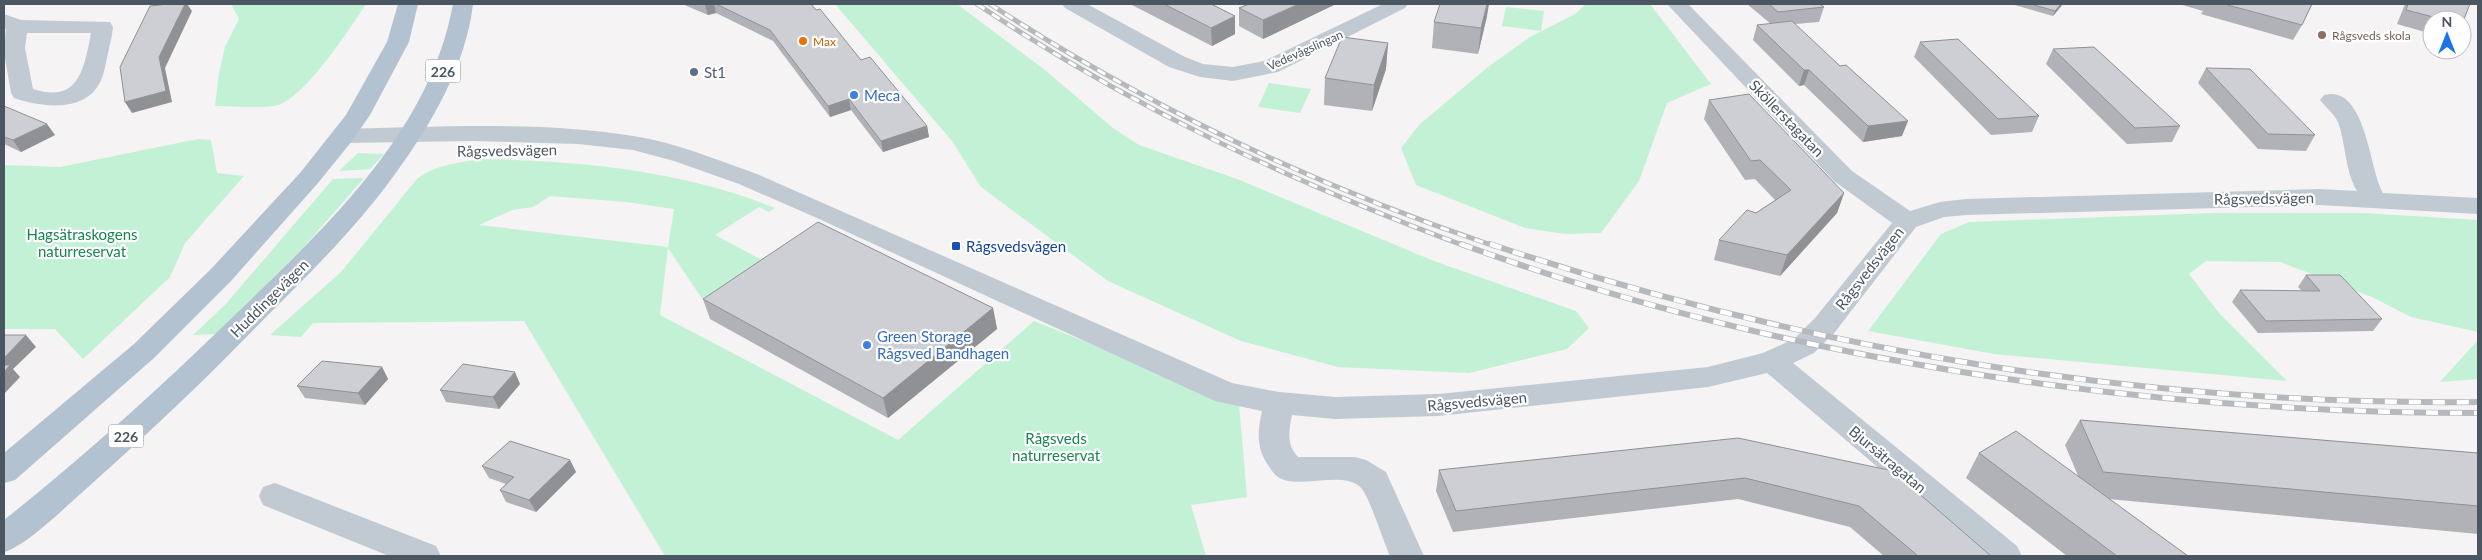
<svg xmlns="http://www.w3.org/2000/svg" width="2482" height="560" viewBox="0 0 2482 560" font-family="Lato,sans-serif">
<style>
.green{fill:#c3f1d5;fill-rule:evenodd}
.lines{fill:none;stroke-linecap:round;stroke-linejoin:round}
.minor{fill:#c1cad2;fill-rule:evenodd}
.major{fill:#b3c2d1;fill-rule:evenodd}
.rail-far1-casing{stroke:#b5b8bd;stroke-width:5}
.rail-casing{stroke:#b5b8bd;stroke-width:6}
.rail-far1{stroke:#fff;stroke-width:3;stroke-dasharray:9;stroke-linecap:butt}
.rail{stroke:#fff;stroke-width:4.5;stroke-dasharray:12;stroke-linecap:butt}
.wall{fill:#b0b2b7}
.shaded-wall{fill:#909195}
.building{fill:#cdcfd5;stroke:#909195}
.education-dot{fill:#8d6e63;stroke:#fff;stroke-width:2}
.food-dot{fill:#e8710a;stroke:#fff;stroke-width:2}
.service-dot{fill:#5c6f8a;stroke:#fff;stroke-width:2}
.shop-dot{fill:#3f7fe0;stroke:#fff;stroke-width:2}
.transit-dot{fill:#1a4fb4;stroke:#fff;stroke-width:2}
.labels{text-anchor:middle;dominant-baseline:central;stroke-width:4.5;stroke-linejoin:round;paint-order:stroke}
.far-education-label{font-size:12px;fill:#785e54;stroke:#fff;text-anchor:start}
.far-food-label{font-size:12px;fill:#c56008;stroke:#fff;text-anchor:start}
.far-street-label{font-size:12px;fill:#4a5661;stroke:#fff}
.shield{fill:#fff;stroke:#808990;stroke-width:1}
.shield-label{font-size:14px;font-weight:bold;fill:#4a5661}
.service-label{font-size:15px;fill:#4e5e75;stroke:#fff;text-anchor:start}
.shop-label{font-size:15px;fill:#366cbe;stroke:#fff;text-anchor:start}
.street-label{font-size:15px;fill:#4a5661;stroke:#fff}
.park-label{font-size:15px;fill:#17864f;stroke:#fff}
.transit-label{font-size:15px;fill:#164399;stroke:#fff;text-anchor:start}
</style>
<rect width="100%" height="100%" fill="#f5f3f3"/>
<g class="green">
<path d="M231,4H366C349,30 306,96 278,105C265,109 230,106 215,106L219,73L225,47L239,19Z"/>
<polygon points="835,4 957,4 1045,70 1113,128 1139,145 1237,179 1434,261 1576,311 1589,328 1567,349 1469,373 1338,367 1241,341 1108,281 981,187 952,141"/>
<polygon points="1586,4 1650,4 1711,84 1667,103 1639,181 1601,233 1565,234 1525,228 1416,185 1401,148 1420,124 1488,67 1530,37 1575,14"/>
<polygon points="1506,7 1544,11 1541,31 1502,26"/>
<polygon points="1269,83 1311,89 1300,113 1258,107"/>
<polygon points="198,139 211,140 217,173 244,176 185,243 170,277 83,359 55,329 4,329 4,165 60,167"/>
<polygon points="358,153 384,154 370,169 339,171"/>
<path d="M480,159C580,161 681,170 775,208L769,212L759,207L715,235L777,268L711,312L668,248L660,315L898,440L1034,321L1239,404L1247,497L1191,505L1206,556H665L524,321L313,323L301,337L270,335L341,272L417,179C435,165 458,163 480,159ZM550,196L626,202L674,209L668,247L479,225L512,210L533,207Z"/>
<polygon points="364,178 303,248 218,334 193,335 225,305 333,179"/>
<polygon points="2213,213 2363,213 2478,220 2478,332 2411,317 2372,297 2280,262 2206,261 2189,274 2219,313 2287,381 1994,354 1868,331 1941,234 1969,222"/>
<polygon points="2478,340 2478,379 2440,382"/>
</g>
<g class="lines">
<g class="minor">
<polygon points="1062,4 1087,4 1185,57 1203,64 1233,67 1264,61 1383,4 1408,4 1405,8 1278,72 1233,81 1200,77 1169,67 1065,8"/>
<path d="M1667,4H1688L1852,171L1910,211L1940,202L1966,199L2319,189L2357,191C2345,171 2346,144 2338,122C2334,114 2326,107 2320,100L2324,95C2366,84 2369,169 2383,193L2478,198V214L2319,205L1966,215L1944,217L1916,227L1835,332L1814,353L1793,363L2017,546L2022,556H1982L1767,373L1708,387L1438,416L1335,419L1292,415C1289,430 1286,445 1298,457H1355L1366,460L1386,472L1424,556H1390C1383,541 1371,501 1362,489C1346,468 1298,491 1278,477C1273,473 1269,467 1266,462C1256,445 1258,429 1262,411L1215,401L817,218L739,184L674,161L633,150L578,144L473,141L344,143L336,141L332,136L336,131L344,129C437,127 542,121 633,136C675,142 717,160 757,174L1232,383L1279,392L1335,397L1438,394L1708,367L1763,353L1794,339L1815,318L1892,223L1834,181Z"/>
<path d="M4,14L21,20L110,22L113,27C112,38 109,47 107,58C105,66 104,76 99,84C83,113 40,107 14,98L11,93L4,52L6,29L4,28ZM27,33H91C84,69 79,104 33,89L25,48Z"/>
<polygon points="275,483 436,546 441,556 389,556 263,505 259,496 263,487"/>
</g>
<g class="major">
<polygon points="398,4 418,4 409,42 370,115 352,141 318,183 231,281 154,358 15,480 4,483 4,453 134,344 211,269 300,173 346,115 387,42"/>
<path d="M453,4H473C466,65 431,125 395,174C357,227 310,273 264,319C207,378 148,434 87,488C66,506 28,545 4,552V520C86,455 163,385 238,312C327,226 430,131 453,4Z"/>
</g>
<defs>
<g id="rail-far1">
<path d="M977,4C1132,108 1290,181 1465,246"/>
<path d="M990,4C1147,107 1316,186 1494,246"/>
</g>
<g id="rail">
<path d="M1461,244C1777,360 2142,413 2478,413"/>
<path d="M1490,244C1807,350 2143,406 2478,402"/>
</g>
</defs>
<use href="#rail-far1" class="rail-far1-casing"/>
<use href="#rail" class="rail-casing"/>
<use href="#rail-far1" class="rail-far1"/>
<use href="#rail" class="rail"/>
</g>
<g class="wall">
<polygon points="682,4 811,4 861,60 927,126 929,137 883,152 851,110 830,117 773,41 716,13 708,15"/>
<polygon points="1130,4 1211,4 1235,16 1235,34 1212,46"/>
<polygon points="1249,4 1336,4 1263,39 1239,26 1239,8"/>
<polygon points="1747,4 1820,4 1824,7 1819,22 1795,24 1902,136 1863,142 1804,85 1799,86 1753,40 1757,25 1771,24"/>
<polygon points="2011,4 2063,4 2053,16"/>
<polygon points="2179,4 2312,4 2302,25 2293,40 2201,14 2203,11"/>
<polygon points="2405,4 2470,4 2462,20 2432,20 2432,34 2397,24"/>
<polygon points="1487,16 1478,54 1432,48 1434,22"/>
<polygon points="1920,42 2039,116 2032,132 1991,135 1914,57"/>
<polygon points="1388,43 1386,69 1372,111 1324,105 1325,78"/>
<polygon points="2053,49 2180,126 2172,142 2127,144 2046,64"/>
<polygon points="2206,68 2315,135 2306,151 2258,149 2198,83"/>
<polygon points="1709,100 1844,193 1837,213 1780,276 1714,260 1719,240 1756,213 1775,200 1755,179 1745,180 1704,119"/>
<polygon points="4,106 55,135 21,152 4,144"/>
<polygon points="2306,275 2382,319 2373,331 2258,333 2232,302 2240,290 2302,291 2298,287"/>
<polygon points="703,299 993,308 997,329 888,418 710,319"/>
<polygon points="382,367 388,379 365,405 305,398 297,386"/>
<polygon points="520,384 499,409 446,402 440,390"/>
<polygon points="2080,420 2478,453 2478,534 2109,499 2188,556 2067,556 1966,478 1979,453 2079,478 2065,445"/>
<polygon points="1738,438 1991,556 1884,556 1850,527 1738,499 1453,532 1436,491 1439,470"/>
<polygon points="570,460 576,472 536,512 506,502 500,490 506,484 489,478 482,466"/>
</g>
<g class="shaded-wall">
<polygon points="185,4 187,4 192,11 165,68 172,102 132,113 125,102 159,57"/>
<polygon points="708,4 714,4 716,13 708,15 705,5"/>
<polygon points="1299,4 1336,4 1263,39 1263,20"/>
<polygon points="1487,4 1489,4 1487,16 1478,54 1481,28"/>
<polygon points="2061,4 2063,4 2053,16 2055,11"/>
<polygon points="1235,16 1235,34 1212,46 1211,28"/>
<polygon points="1388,43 1386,69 1372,111 1374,85"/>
<polygon points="1804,70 1809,70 1804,85 1799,86"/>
<polygon points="849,99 851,110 830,117 828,106"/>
<polygon points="1908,121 1902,136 1863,142 1868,126"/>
<polygon points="47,124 55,135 21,152 13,140"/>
<polygon points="927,126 929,137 883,152 881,141"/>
<polygon points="1844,193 1837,213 1780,276 1787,255"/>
<polygon points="993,308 997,329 888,418 883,398"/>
<polygon points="26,335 36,347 13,369 20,377 4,394 4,358"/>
<polygon points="382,367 388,379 365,405 358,393"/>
<polygon points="515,372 520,384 499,409 493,397"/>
<polygon points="570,460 576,472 536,512 529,500"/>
</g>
<g class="building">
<polygon points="168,4 185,4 159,57 166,91 125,102 120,67 150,6"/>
<polygon points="716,4 811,4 816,10 820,9 861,60 870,57 927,126 881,141 849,99 828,106 770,30"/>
<polygon points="1164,4 1211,4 1235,16 1211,28"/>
<polygon points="1249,4 1299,4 1263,20 1239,8"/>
<polygon points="1440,4 1487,4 1481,28 1434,22"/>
<polygon points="1769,4 1820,4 1824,7 1778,12"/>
<polygon points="2031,4 2061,4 2055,11"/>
<polygon points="2224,4 2312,4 2302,25"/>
<polygon points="2408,4 2470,4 2462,24 2462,20 2445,20 2406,10"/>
<polygon points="1792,21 1840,66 1846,65 1908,121 1868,126 1809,70 1804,70 1757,25"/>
<polygon points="1342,37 1388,43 1374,85 1325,78"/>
<polygon points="1958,39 2039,116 1998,119 1920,42"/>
<polygon points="2094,47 2180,126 2135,128 2053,49"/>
<polygon points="2206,68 2250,69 2315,135 2268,134"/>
<polygon points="1749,94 1844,193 1787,255 1719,240 1747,210 1756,213 1791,190 1760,160 1751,161 1709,100"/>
<polygon points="4,106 47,124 13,140 4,137"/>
<polygon points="818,222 993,308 883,398 703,299"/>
<polygon points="2306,275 2340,275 2382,319 2266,321 2240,290 2320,291"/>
<polygon points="4,335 26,335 4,358"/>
<polygon points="322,361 382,367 358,393 297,386"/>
<polygon points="463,364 515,372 493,397 440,390"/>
<polygon points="4,365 10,365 4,372"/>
<polygon points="2080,420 2478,453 2478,506 2103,472"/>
<polygon points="2016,431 2188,556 2117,556 1979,453"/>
<polygon points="1738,438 1893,471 1991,556 1918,556 1859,506 1745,478 1456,511 1439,470"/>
<polygon points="510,441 570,460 529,500 500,490 514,477 482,466"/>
</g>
<circle class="education-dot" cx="2322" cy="35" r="5"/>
<circle class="food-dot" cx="803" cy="41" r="5"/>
<circle class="service-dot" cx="694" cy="72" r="5"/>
<g class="shop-dot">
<circle cx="854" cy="95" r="5"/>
<circle cx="867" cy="345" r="5"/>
</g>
<rect class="transit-dot" x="951" y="241" width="10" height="10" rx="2.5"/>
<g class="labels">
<g class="far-education-label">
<text x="2332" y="35">Rågsveds skola</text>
</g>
<g class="far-food-label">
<text x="813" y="41">Max</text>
</g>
<g class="far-street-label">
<text transform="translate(1305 50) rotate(-24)">Vedevågslingan</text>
</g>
<g class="shield">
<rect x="425.5" y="59.5" width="35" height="23" rx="4"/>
<rect x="108.5" y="424.5" width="35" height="23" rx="4"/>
</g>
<g class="shield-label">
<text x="443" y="71">226</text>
<text x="126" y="436">226</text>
</g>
<g class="service-label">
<text x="704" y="72">St1</text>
</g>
<g class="shop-label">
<text x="864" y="95">Meca</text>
<text x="877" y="336">Green Storage<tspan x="877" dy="17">Rågsved Bandhagen</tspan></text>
</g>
<g class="street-label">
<text transform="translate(1787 118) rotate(46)">Sköllerstagatan</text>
<text transform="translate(507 150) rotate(-1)">Rågsvedsvägen</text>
<text transform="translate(2264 198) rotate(-1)">Rågsvedsvägen</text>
<text transform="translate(1869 268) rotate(-52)">Rågsvedsvägen</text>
<text transform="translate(269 298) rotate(-45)">Huddingevägen</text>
<text transform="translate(1477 401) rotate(-5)">Rågsvedsvägen</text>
<text transform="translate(1888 459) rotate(40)">Bjursätragatan</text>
</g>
<g class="park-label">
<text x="82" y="234">Hagsätraskogens<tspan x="82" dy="17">naturreservat</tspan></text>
<text x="1056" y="438">Rågsveds<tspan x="1056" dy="17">naturreservat</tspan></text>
</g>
<g class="transit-label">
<text x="966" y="246">Rågsvedsvägen</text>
</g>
</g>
<rect width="2482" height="560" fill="none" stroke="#4a5661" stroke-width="10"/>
<g transform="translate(2447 35)"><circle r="24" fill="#ffffff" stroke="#b7bbc0"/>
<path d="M0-4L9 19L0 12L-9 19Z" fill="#1a73e8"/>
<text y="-8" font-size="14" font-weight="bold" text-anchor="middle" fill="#4a5661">N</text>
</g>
</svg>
